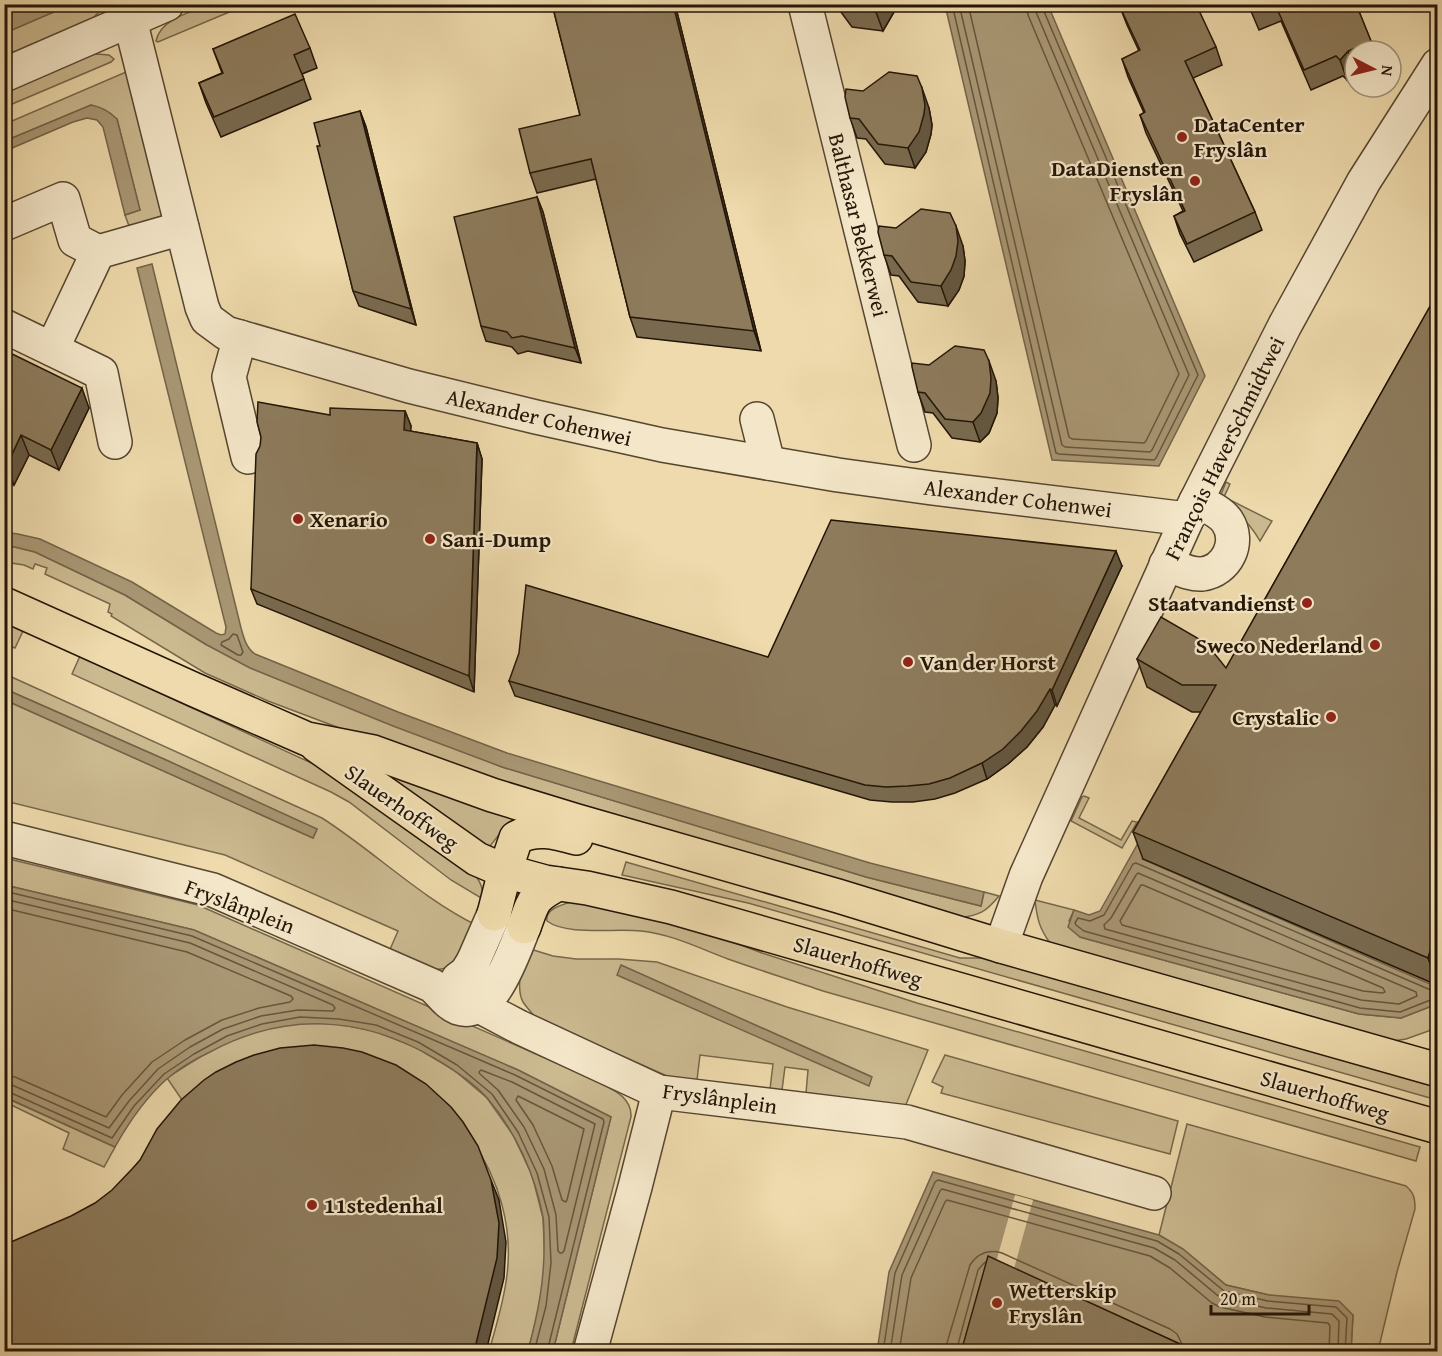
<svg xmlns="http://www.w3.org/2000/svg" width="1442" height="1356" viewBox="0 0 1442 1356" font-family="'Gentium Book Plus',serif">
<style>
.green{fill:#cbb990;stroke:#77674b;stroke-width:1.5;fill-rule:evenodd}
.water{fill:#a99774;stroke:#736348;stroke-width:1.5}
.pier{fill:#eedaac}
.lines{fill:none;stroke-linecap:round;stroke-linejoin:round}
.shore{stroke:#66563d;stroke-width:1.5}
.minor-casing{stroke:#564630;stroke-width:36}
.major-casing{stroke:#231506;stroke-width:36}
.minor{stroke:#f4e7c9;stroke-width:33}
.major{stroke:#eedaac;stroke-width:33}
.wall{fill:#796a4f;stroke:#231506;stroke-width:1.5}
.shaded-wall{fill:#635640;stroke:#231506;stroke-width:1.5}
.building{fill:#8d7b5c;stroke:#231506;stroke-width:1.5}
.poi-dot{fill:#8f2418;stroke:#f4e7c9;stroke-width:2}
.labels{text-anchor:middle;dominant-baseline:central;stroke-width:4.5;stroke-linejoin:round;paint-order:stroke}
.poi-label{font-size:22px;font-weight:bold;fill:#231506;stroke:#f4e7c9;text-anchor:start}
.street-label{font-size:22px;fill:#231506;stroke:#f4e7c9}
</style>
<rect width="100%" height="100%" fill="#eedaac"/>
<filter id="stains"><feTurbulence type="fractalNoise" baseFrequency=".00333" numOctaves="4"/><feColorMatrix values="0 0 0 0 .2 0 0 0 0 .09 0 0 0 0 .02 0 0 0 .5 -.17"/></filter>
<radialGradient id="worn" r=".72"><stop offset=".6" stop-color="#630" stop-opacity="0"/><stop offset="1" stop-color="#630" stop-opacity=".3"/></radialGradient>
<g class="green">
<polygon points="70,5 104,5 99,12 91,20 5,57 4,33"/>
<path d="M209,5H246L158,42L156,41C160,19 191,12 209,5Z"/>
<polygon points="97,54 109,55 114,59 111,62 5,107 5,91 90,55"/>
<polygon points="126,72 162,216 129,226 125,215 140,210 117,119 91,105 5,141 5,124"/>
<path d="M1226,482L1230,484L1224,497L1272,521L1260,541C1250,523 1236,510 1220,497Z"/>
<path d="M5,546L15,547L35,552L125,595L207,645L502,767L866,877L981,906L984,892L999,896C986,912 980,915 959,918L403,752L268,701L205,673L111,616L112,614L108,612L110,604L45,574L47,568L35,564L33,569L24,565L5,562Z"/>
<polygon points="5,622 23,631 15,648 5,644"/>
<path d="M80,656L333,773L475,874C479,881 485,889 481,898L451,880L349,802L331,792L72,674Z"/>
<path d="M5,674L322,818C375,852 421,898 478,926L459,960L447,968L434,970L388,954L398,931L225,855L5,801V700L313,838L317,829L166,760L5,689Z"/>
<polygon points="366,765 518,818 509,822 483,855"/>
<polygon points="1084,796 1089,798 1079,818 1121,840 1132,821 1137,822 1122,848 1071,821 1082,797"/>
<path d="M5,858L198,905L595,1080C611,1089 632,1096 631,1117L571,1351H553L611,1117L518,1070L194,930L5,885Z"/>
<polygon points="626,862 960,958 1006,958 1437,1080 1437,1100 748,903 622,875"/>
<path d="M1035,900L1074,910L1069,921L1080,937L1359,1014L1401,1018L1437,1004V1028L1406,1039L1381,1043L1050,943C1039,928 1037,918 1035,900Z"/>
<path d="M573,901L696,928L762,953L917,1003L1420,1147L1416,1161L823,991C791,980 759,970 728,959C699,948 671,934 641,931C615,928 567,936 547,921C545,908 563,905 573,901Z"/>
<path d="M527,948L553,956L576,959H619L657,962L787,1007L928,1050L905,1107L806,1093L808,1070L785,1067L782,1090L770,1089L773,1064L700,1055L697,1080L667,1076L536,1018C532,1013 527,1008 523,1002C516,990 521,962 527,948ZM621,966H622L872,1077L618,975Z"/>
<path d="M301,1023L338,1024L374,1031L415,1047L454,1070L487,1098L513,1135L532,1175L543,1218L545,1263L540,1305L528,1351H489C496,1327 504,1301 507,1275C513,1227 499,1180 472,1140L191,1113L167,1078C187,1065 206,1052 228,1042C251,1031 276,1027 301,1023Z"/>
<polygon points="945,1055 1178,1121 1170,1154 941,1093 943,1087 932,1082"/>
<polygon points="4,1097 115,1147 104,1167 63,1149 69,1133 5,1102"/>
<path d="M1187,1124L1406,1186C1414,1193 1415,1198 1415,1209L1397,1272L1378,1351H1351L1353,1315L1226,1285L1183,1249L1159,1235Z"/>
</g>
<g class="water">
<polygon points="20,4 70,4 70,5 5,33 5,11"/>
<polygon points="945,5 1048,5 1205,376 1159,466 1052,460"/>
<path d="M91,105C102,107 109,111 117,119L140,210L125,215L103,127L97,120L87,118L73,122L5,151V141Z"/>
<path d="M152,264L241,628C244,638 246,648 255,654L398,712L507,753L870,863L984,892L981,906L866,877L502,767L393,726L250,668L207,645L125,595L35,552L15,547L5,546V532L18,534L40,539L132,582L216,633L221,635L225,634L226,627L137,268Z"/>
<polygon points="1437,309 1437,337 1142,859 1437,987 1437,1004 1401,1018 1359,1014 1080,937 1068,927 1074,910 1089,915 1100,911"/>
<polygon points="5,689 166,760 317,829 313,838 5,700"/>
<path d="M5,885L194,930L518,1070L611,1117L553,1351H528C538,1313 545,1279 544,1240C544,1232 544,1224 543,1217C535,1175 516,1132 488,1099C475,1084 451,1068 434,1058C361,1015 284,1012 210,1052C195,1059 180,1068 168,1078C146,1097 129,1122 115,1147L5,1097Z"/>
<polygon points="621,965 872,1077 869,1086 617,975"/>
<polygon points="933,1172 1159,1235 1183,1249 1226,1285 1269,1295 1339,1301 1353,1315 1351,1351 877,1352 889,1272"/>
</g>
<polygon class="pier" points="1015,1195 1033,1200 1010,1283 987,1294"/>
<g class="lines">
<g class="shore">
<polyline points="952,4 1056,453 1059,454 1154,460 1156,458 1198,375 1043,9 1043,4"/>
<polyline points="959,4 1062,445 1065,447 1150,452 1152,450 1189,375 1036,12 1035,4"/>
<polyline points="968,4 1069,437 1072,439 1144,443 1146,441 1179,374 1028,15 1026,4"/>
<polygon points="233,634 237,635 243,652 241,655 238,655 221,645 222,642 229,639"/>
<polygon points="1138,873 1416,992 1417,996 1399,1004 1361,1000 1105,929 1104,925 1111,918 1136,875"/>
<polygon points="1141,885 1143,885 1383,988 1385,992 1382,993 1363,991 1122,925 1120,921"/>
<polyline points="4,891 192,936 515,1075 603,1119 604,1122 547,1352"/>
<polyline points="4,899 190,943 333,1005 335,1008 333,1011 298,1010 261,1016 223,1029 190,1047 158,1069 129,1101 109,1128 12,1085 4,1084"/>
<polyline points="4,908 187,952 291,996 293,999 290,1002 259,1008 222,1020 185,1040 152,1062 122,1095 106,1117 15,1077 4,1075"/>
<polyline points="1438,992 1433,991 1136,863 1133,864 1104,915 1090,921 1078,918 1075,923 1076,925 1084,931 1360,1008 1400,1012 1433,999 1438,998"/>
<polygon points="481,1070 512,1082 595,1124 564,1251 562,1253 560,1253 558,1251 556,1215 544,1169 524,1127 498,1090 480,1074 479,1072"/>
<polyline points="4,1091 9,1092 112,1138 134,1106 164,1074 194,1054 227,1036 262,1024 300,1017 339,1019 376,1025 418,1042 457,1065 492,1094 518,1132 537,1173 549,1217 551,1263 546,1306 534,1352"/>
<polygon points="518,1096 584,1129 567,1200 566,1202 562,1200 552,1166 533,1125 516,1100"/>
<polyline points="883,1352 895,1273 935,1182 938,1180 1157,1241 1179,1254 1224,1291 1268,1301 1336,1307 1347,1318 1345,1352"/>
<polyline points="890,1352 902,1275 940,1191 942,1189 1154,1248 1175,1260 1217,1295 1223,1298 1266,1308 1332,1314 1339,1321 1338,1352"/>
<polyline points="899,1352 911,1278 945,1202 947,1200 1150,1256 1170,1268 1212,1303 1220,1307 1265,1317 1328,1323 1330,1326 1329,1352"/>
<path d="M947,1352V1343L970,1265C978,1253 988,1249 1002,1253L1170,1329L1177,1334L1182,1344"/>
<polyline points="956,1352 978,1270 985,1262"/>
</g>
<defs>
<g id="minor">
<polyline points="126,4 202,307 207,319 226,333 409,386 536,417 662,445 838,475 932,488 1187,519"/>
<polyline points="805,4 914,445"/>
<polyline points="4,75 167,4"/>
<polyline points="4,224 63,199 75,240 98,252"/>
<polyline points="4,326 101,373 115,442"/>
<polyline points="240,337 229,377 248,457"/>
<polyline points="52,349 98,252 182,228"/>
<polyline points="757,419 768,463"/>
<path d="M1166,564C1178,568 1190,575 1202,574C1227,571 1241,542 1227,521C1220,511 1207,506 1196,501"/>
<path d="M4,838L213,890L433,986C441,994 448,1004 458,1008C493,1020 514,950 524,927"/>
<polyline points="1001,946 1026,876 1187,519 1285,325 1364,181 1438,65"/>
<polyline points="473,962 471,983 473,992 479,1006 519,1027 659,1092 907,1122 1154,1193"/>
<polyline points="458,979 466,973 473,962 494,914"/>
<polyline points="590,1352 635,1187 659,1092"/>
</g>
<g id="major">
<polyline points="4,604 195,690 307,739 373,752 492,795 577,821 838,896 1001,946 1438,1070"/>
<polyline points="316,745 477,859 505,871 545,882 587,888 671,907 1438,1127"/>
<path d="M494,914L505,871L516,838C536,827 555,832 576,838"/>
<path d="M524,927C534,900 532,898 558,884"/>
</g>
</defs>
<use href="#minor" class="minor-casing"/>
<use href="#major" class="major-casing"/>
<use href="#minor" class="minor"/>
<use href="#major" class="major"/>
</g>
<g class="wall">
<polygon points="552,4 675,4 761,351 637,337 630,317 596,179 537,193 530,173 580,115"/>
<polygon points="835,4 896,4 894,12 883,31 852,27"/>
<polygon points="1248,4 1356,4 1375,51 1355,51 1355,71 1347,80 1343,76 1311,90 1281,21 1259,30"/>
<polygon points="1120,7 1216,47 1222,65 1193,78 1255,212 1262,230 1194,262 1180,234 1174,216 1183,211 1146,133 1140,115 1144,113 1128,77 1122,59 1139,51 1127,25"/>
<polygon points="310,48 317,68 302,74 311,99 221,137 206,103 199,83 222,73 213,49"/>
<polygon points="929,108 932,125 931,134 926,152 915,168 885,164 866,139 857,138 850,118"/>
<polygon points="360,111 366,127 416,325 359,306 353,291 320,146"/>
<polygon points="537,197 543,212 581,363 528,351 518,354 512,347 486,341 481,326"/>
<polygon points="963,246 965,261 964,276 959,290 948,306 918,302 899,276 891,275 884,255"/>
<polygon points="1437,294 1437,985 1143,859 1133,832 1201,712 1192,712 1147,687 1137,659 1226,668"/>
<polygon points="4,350 89,408 59,470 29,455 14,485 4,481"/>
<polygon points="996,381 998,398 997,413 989,433 980,442 952,438 933,413 925,412 918,392"/>
<polygon points="405,411 411,426 410,431 477,443 482,459 474,692 257,604 251,589 330,415"/>
<polygon points="1122,566 1057,706 1055,705 1043,727 1027,747 1008,764 987,779 955,793 935,799 913,802 892,802 870,800 515,696 509,681 768,657"/>
</g>
<g class="shaded-wall">
<polygon points="673,4 675,4 761,351 754,331"/>
<polygon points="880,4 896,4 894,12 883,31 876,12"/>
<polygon points="1348,51 1355,71 1347,80 1340,60"/>
<polygon points="922,88 929,108 932,125 931,134 926,152 915,168 908,148"/>
<polygon points="360,111 366,127 416,325 411,309"/>
<polygon points="537,197 543,212 581,363 575,348"/>
<polygon points="956,226 963,246 965,261 964,276 959,290 948,306 941,286"/>
<polygon points="989,361 996,381 998,398 997,413 989,433 980,442 973,422"/>
<polygon points="82,388 89,408 59,470 51,450"/>
<polygon points="405,411 411,426 410,445 404,430"/>
<polygon points="21,435 29,455 14,485 7,465"/>
<polygon points="477,443 482,459 474,692 469,676"/>
<polygon points="1116,551 1122,566 1057,706 1052,690"/>
<polygon points="1050,689 1055,705 1043,727 1027,747 1008,764 987,779 982,763"/>
<polygon points="1437,928 1437,983 1428,958"/>
<polygon points="491,1180 499,1200 506,1242 504,1278 486,1352 474,1352"/>
</g>
<g class="building">
<polygon points="552,4 673,4 754,331 630,317 591,159 530,173 519,129 580,115"/>
<polygon points="843,4 880,4 876,12 845,7"/>
<polygon points="1126,4 1196,4 1216,47 1185,61 1255,212 1187,244 1174,216 1185,211 1140,115 1145,112 1122,59 1140,50 1120,7"/>
<polygon points="1249,4 1265,4 1251,10"/>
<polygon points="1275,4 1356,4 1371,41 1348,51 1340,60 1336,56 1304,70"/>
<polygon points="295,14 310,48 294,55 304,79 214,117 199,83 223,73 213,49"/>
<polygon points="889,72 917,76 922,88 925,105 924,114 919,132 908,148 878,144 859,119 850,118 845,97 846,89 863,91"/>
<polygon points="360,111 411,309 353,291 317,146 320,146 314,123"/>
<polygon points="537,197 575,348 522,336 512,338 507,332 481,326 454,217"/>
<polygon points="921,209 950,213 956,226 958,241 956,256 951,270 941,286 911,282 892,256 884,255 878,232 879,226 896,228"/>
<polygon points="1437,294 1437,928 1428,958 1133,832 1216,685 1182,685 1137,659 1161,617 1206,643 1226,668"/>
<polygon points="955,346 984,350 989,361 991,378 990,393 981,413 973,422 945,419 925,393 918,392 912,367 912,363 929,365"/>
<polygon points="4,350 82,388 51,450 21,435 7,465 4,464"/>
<polygon points="258,402 330,415 330,408 405,411 404,430 477,443 469,676 251,589 256,454 260,446 261,437 257,422"/>
<polygon points="831,520 1116,551 1052,690 1050,689 1037,711 1021,731 1003,749 982,763 950,778 929,784 908,786 886,787 865,785 509,681 519,653 526,585 768,657"/>
<polygon points="314,1045 343,1048 362,1052 396,1065 426,1084 451,1107 463,1122 478,1146 491,1180 499,1223 497,1258 474,1352 4,1352 4,1245 71,1216 95,1203 112,1190 132,1169 140,1160 157,1129 181,1100 204,1080 216,1072 236,1062 254,1055 280,1048"/>
<polygon points="988,1256 1191,1349 1190,1352 961,1352"/>
</g>
<g class="poi-dot">
<circle cx="1182" cy="137" r="6"/>
<circle cx="1195" cy="181" r="6"/>
<circle cx="298" cy="519" r="6"/>
<circle cx="430" cy="539" r="6"/>
<circle cx="1307" cy="603" r="6"/>
<circle cx="1375" cy="645" r="6"/>
<circle cx="908" cy="662" r="6"/>
<circle cx="1331" cy="717" r="6"/>
<circle cx="312" cy="1205" r="6"/>
<circle cx="997" cy="1303" r="6"/>
</g>
<g class="labels">
<g class="poi-label">
<text x="1194" y="124">DataCenter<tspan x="1194" dy="25">Fryslân</tspan></text>
<text x="1183" y="168" text-anchor="end">DataDiensten<tspan x="1183" dy="25">Fryslân</tspan></text>
<text x="310" y="519">Xenario</text>
<text x="442" y="539">Sani-Dump</text>
<text x="1295" y="603" text-anchor="end">Staatvandienst</text>
<text x="1363" y="645" text-anchor="end">Sweco Nederland</text>
<text x="920" y="662">Van der Horst</text>
<text x="1319" y="717" text-anchor="end">Crystalic</text>
<text x="324" y="1205">11stedenhal</text>
<text x="1009" y="1290">Wetterskip<tspan x="1009" dy="25">Fryslân</tspan></text>
</g>
<g class="street-label">
<text transform="translate(859 225) rotate(76)">Balthasar Bekkerwei</text>
<text transform="translate(539 417) rotate(13)">Alexander Cohenwei</text>
<text transform="translate(1224 448) rotate(-64)">François HaverSchmidtwei</text>
<text transform="translate(1018 498) rotate(7)">Alexander Cohenwei</text>
<text transform="translate(402 807) rotate(35)">Slauerhoffweg</text>
<text transform="translate(240 906) rotate(21)">Fryslânplein</text>
<text transform="translate(858 961) rotate(16)">Slauerhoffweg</text>
<text transform="translate(1325 1095) rotate(16)">Slauerhoffweg</text>
<text transform="translate(720 1098) rotate(8)">Fryslânplein</text>
</g>
</g>
<rect width="1442" height="1356" fill="none" stroke="#eedaac" stroke-width="24"/>
<rect x="6" y="6" width="1430" height="1344" fill="none" stroke="#231506" stroke-width="3"/>
<rect x="12" y="12" width="1418" height="1332" fill="none" stroke="#231506" stroke-width="1.5"/>
<g transform="translate(1373 69) rotate(97)"><circle r="28" fill="#f4e7c9" stroke="#a0937b" stroke-width="1.5"/>
<path d="M0-4.5L10 22L0 15L-10 22Z" fill="#8f2418"/>
<text y="-9" font-size="16" font-weight="bold" text-anchor="middle" fill="#231506">N</text>
</g>
<path d="M1211 1305v9h98v-9" fill="none" stroke="#231506" stroke-width="3"/>
<text x="1220" y="1305" font-size="18" fill="#231506" stroke="#f4e7c9" stroke-width="4.5" paint-order="stroke">20 m</text>
<rect width="100%" height="100%" filter="url(#stains)"/>
<rect width="100%" height="100%" fill="url(#worn)"/>
</svg>
